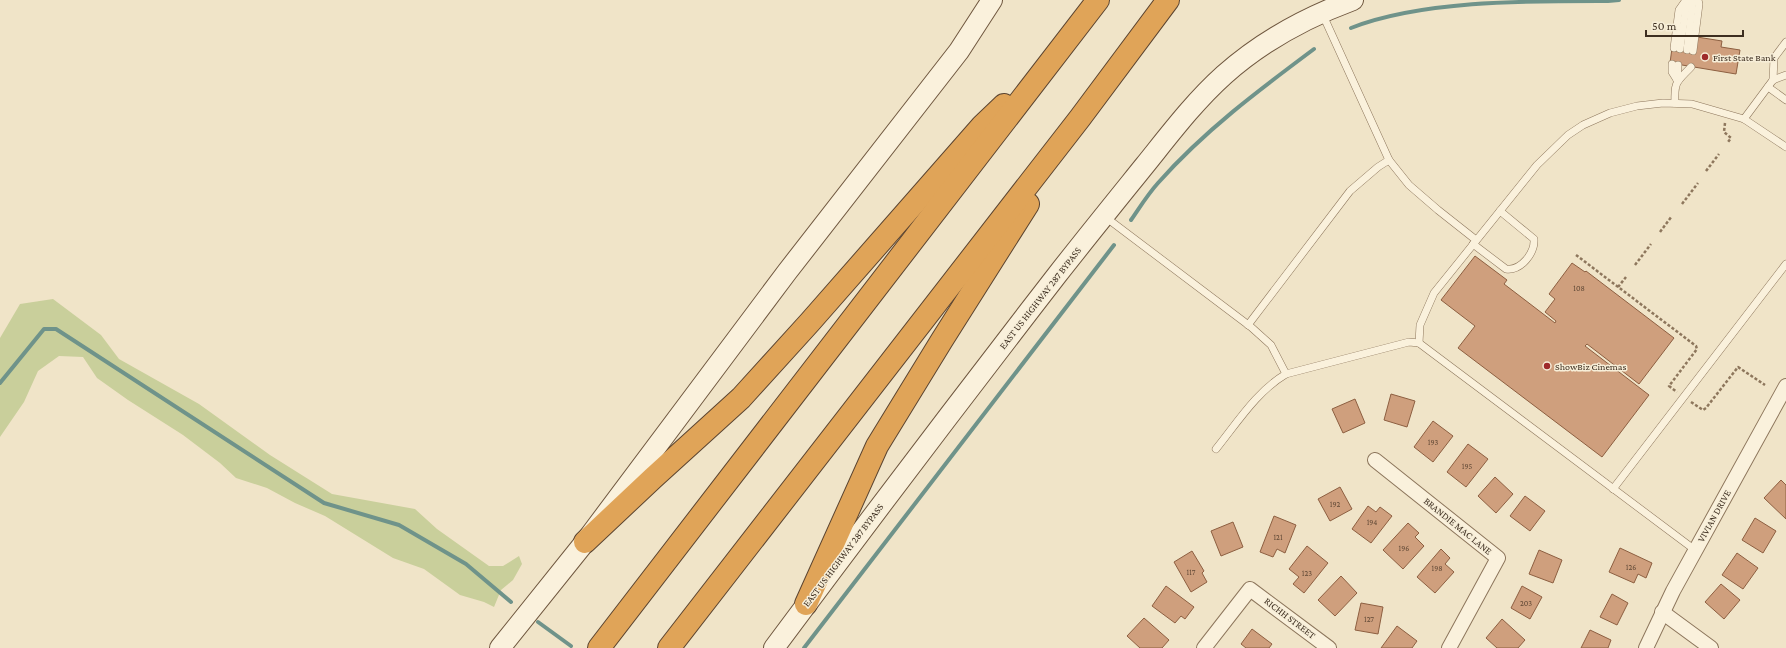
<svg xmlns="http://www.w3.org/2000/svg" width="1786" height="648" viewBox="0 0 1786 648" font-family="'Crimson Pro',serif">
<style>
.green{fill:#c9cf9b}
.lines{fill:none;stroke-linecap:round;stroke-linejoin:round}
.stream{stroke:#6f938a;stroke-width:4}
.building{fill:#cf9f7d;stroke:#8d5f41}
.lane-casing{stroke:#8d765c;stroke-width:8}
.street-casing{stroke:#8d765c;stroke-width:16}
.secondary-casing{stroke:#6f573f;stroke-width:22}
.highway-casing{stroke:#5b4430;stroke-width:24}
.path{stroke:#8d765c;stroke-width:2.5;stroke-dasharray:3 2;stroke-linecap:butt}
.lane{stroke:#faf1dc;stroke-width:7}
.street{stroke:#faf1dc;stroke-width:14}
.secondary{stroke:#faf1dc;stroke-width:20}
.highway{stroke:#e0a458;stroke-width:22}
.poi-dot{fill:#9e2a2b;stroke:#f7eed8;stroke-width:1.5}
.labels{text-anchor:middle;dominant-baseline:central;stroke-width:3;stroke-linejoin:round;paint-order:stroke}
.number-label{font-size:8px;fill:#624a37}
.poi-label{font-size:10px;fill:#3d2e20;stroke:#f7eed8;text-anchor:start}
.street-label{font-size:10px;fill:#3d2e20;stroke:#f7eed8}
</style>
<rect width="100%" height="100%" fill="#f0e4c8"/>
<polygon class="green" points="53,299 101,335 119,359 199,404 270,455 332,494 415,509 437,529 489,566 503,566 519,556 522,564 513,580 501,590 494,607 484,602 460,595 424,569 393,558 325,516 295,503 267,488 236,478 220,463 183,435 128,400 97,378 83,357 59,356 38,371 24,402 0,437 0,338 20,304"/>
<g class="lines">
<g class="stream">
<path d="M1351,28C1423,0 1528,1 1608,1L1619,0"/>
<path d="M1131,220C1140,207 1148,194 1158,183C1204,131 1259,90 1314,49"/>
<polyline points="0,383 44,329 56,329 324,503 399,525 466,564 511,602"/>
<polyline points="538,622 571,646"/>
<polyline points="804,648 1114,245"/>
</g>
</g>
<g class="building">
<polygon points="1697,37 1722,41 1721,47 1740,50 1736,74 1670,63 1672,48 1695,51"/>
<polygon points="1475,256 1507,280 1504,284 1555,323 1556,321 1545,312 1555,299 1549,294 1572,263 1585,272 1586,271 1674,338 1639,384 1587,344 1585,346 1649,395 1602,457 1458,348 1475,326 1441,300"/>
<polygon points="1391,394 1415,401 1407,427 1384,420"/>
<polygon points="1355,399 1365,423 1343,433 1332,409"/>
<polygon points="1433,421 1453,436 1433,462 1414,447"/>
<polygon points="1468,444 1488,459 1466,487 1447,472"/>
<polygon points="1495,477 1513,494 1496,513 1478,496"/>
<polygon points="1781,480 1786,485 1786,519 1764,498"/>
<polygon points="1340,487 1352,509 1330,521 1318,499"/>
<polygon points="1525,496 1545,511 1530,531 1510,516"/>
<polygon points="1368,506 1376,512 1380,507 1392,516 1371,543 1352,529"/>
<polygon points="1274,516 1296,525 1285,553 1277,549 1273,557 1260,552"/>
<polygon points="1755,518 1776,531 1763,553 1742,540"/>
<polygon points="1233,522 1243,547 1221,556 1211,531"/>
<polygon points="1408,523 1419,533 1415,537 1424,546 1403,569 1383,550"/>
<polygon points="1307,546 1328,563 1304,593 1293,584 1299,577 1289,569"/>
<polygon points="1620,548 1652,563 1646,578 1638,574 1634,583 1609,572"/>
<polygon points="1441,549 1450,558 1445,564 1454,572 1435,593 1417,577"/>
<polygon points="1539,550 1562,560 1553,583 1529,574"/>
<polygon points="1192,551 1204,571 1202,573 1207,582 1191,592 1174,562"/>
<polygon points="1737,553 1758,568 1743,589 1722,575"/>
<polygon points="1341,576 1357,593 1335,616 1318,600"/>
<polygon points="1721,584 1740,600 1724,619 1705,602"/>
<polygon points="1166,586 1194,607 1185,619 1181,616 1175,623 1152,606"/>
<polygon points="1522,586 1542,597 1530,619 1511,608"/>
<polygon points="1612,594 1628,603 1617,625 1600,617"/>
<polygon points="1361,603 1383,607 1378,634 1355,630"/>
<polygon points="1144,618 1169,640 1162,648 1140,648 1127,636"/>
<polygon points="1502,619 1525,640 1518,648 1497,648 1486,638"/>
<polygon points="1397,626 1417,641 1412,648 1381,648"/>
<polygon points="1252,629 1272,644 1269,648 1246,648 1241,644"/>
<polygon points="1590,630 1611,640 1608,648 1581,648"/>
</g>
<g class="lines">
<defs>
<g id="lane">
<polyline points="1322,13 1389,160 1409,185 1438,210 1476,240"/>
<polyline points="1674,48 1679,10 1686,0"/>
<polyline points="1680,49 1687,0"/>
<polyline points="1687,50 1693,0"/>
<polyline points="1693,51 1699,4 1698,0"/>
<polyline points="1672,64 1672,72 1677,80"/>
<polyline points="1677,80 1678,65"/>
<polyline points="1773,80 1774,58 1786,42"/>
<polyline points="1768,87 1786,100"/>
<path d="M1675,103C1674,81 1677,82 1691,67"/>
<polyline points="1744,119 1773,80 1786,75"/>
<polyline points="1104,216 1251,327 1271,345 1286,374 1409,342 1419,343 1695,550"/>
<path d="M1473,244L1506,269C1521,271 1535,253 1534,239L1500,211"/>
<polyline points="1248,325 1350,191 1378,167 1389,160"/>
<polyline points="1419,343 1420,325 1434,293 1537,165 1568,135 1583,125 1610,113 1637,106 1663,103 1692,104 1744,119 1786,147"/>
<path d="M1216,449C1237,423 1257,391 1286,374"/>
<polyline points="1613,489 1786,264"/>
</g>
<g id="street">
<polyline points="1375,460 1498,558 1449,648"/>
<polyline points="1662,612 1711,648"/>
<polyline points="1204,648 1250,589 1329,648"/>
<polyline points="1646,648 1673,591 1786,386"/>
</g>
<g id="secondary">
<polyline points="500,648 585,542 787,272 959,51 992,0"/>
<path d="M774,648C867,523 961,399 1057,275C1086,238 1116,201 1145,165C1170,134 1194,102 1224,75C1261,42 1307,17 1353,0"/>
</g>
<g id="highway">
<polyline points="585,542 653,478 741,398 810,322 982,126 1004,105"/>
<polyline points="806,604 877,446 942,340 1028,204"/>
<polyline points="599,648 1098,0"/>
<polyline points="669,648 1080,118 1168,0"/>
</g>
</defs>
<use href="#lane" class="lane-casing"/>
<use href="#street" class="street-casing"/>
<use href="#secondary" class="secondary-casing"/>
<use href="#highway" class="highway-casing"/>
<g class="path">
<polyline points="1725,123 1724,132 1731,138 1728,142"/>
<polyline points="1706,171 1719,154"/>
<polyline points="1682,204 1698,183"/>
<polyline points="1660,232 1672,216"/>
<polyline points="1576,255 1696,346 1697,349 1669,386 1677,392"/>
<polyline points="1635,265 1651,244"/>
<polyline points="1618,287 1626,277"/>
<polyline points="1691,402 1703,410 1706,408 1738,367 1765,385"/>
</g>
<use href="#lane" class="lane"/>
<use href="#street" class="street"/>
<use href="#secondary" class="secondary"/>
<use href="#highway" class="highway"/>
</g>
<g class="poi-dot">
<circle cx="1705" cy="57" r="4"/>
<circle cx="1547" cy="366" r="4"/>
</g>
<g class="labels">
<g class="number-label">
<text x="1579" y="288">108</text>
<text x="1433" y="442">193</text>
<text x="1467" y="466">195</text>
<text x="1335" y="504">192</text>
<text x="1372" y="522">194</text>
<text x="1278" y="537">121</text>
<text x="1404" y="548">196</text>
<text x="1631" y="567">126</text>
<text x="1437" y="568">198</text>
<text x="1191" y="572">117</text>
<text x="1307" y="573">123</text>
<text x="1526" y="603">203</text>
<text x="1369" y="619">127</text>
</g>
<g class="poi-label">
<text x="1713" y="57">First State Bank</text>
<text x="1555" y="366">ShowBiz Cinemas</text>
</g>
<g class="street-label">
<text transform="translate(1040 298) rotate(-52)">EAST US HIGHWAY 287 BYPASS</text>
<text transform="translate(1714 516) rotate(-61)">VIVIAN DRIVE</text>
<text transform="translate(1458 526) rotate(39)">BRANDIE MAC LANE</text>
<text transform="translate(843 555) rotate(-53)">EAST US HIGHWAY 287 BYPASS</text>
<text transform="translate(1290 618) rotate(37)">RICHH STREET</text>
</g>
</g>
<path d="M1646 30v6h97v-6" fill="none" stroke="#3d2e20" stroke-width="2"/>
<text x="1652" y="30" font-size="12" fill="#3d2e20" stroke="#f7eed8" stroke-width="3" paint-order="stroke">50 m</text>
</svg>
